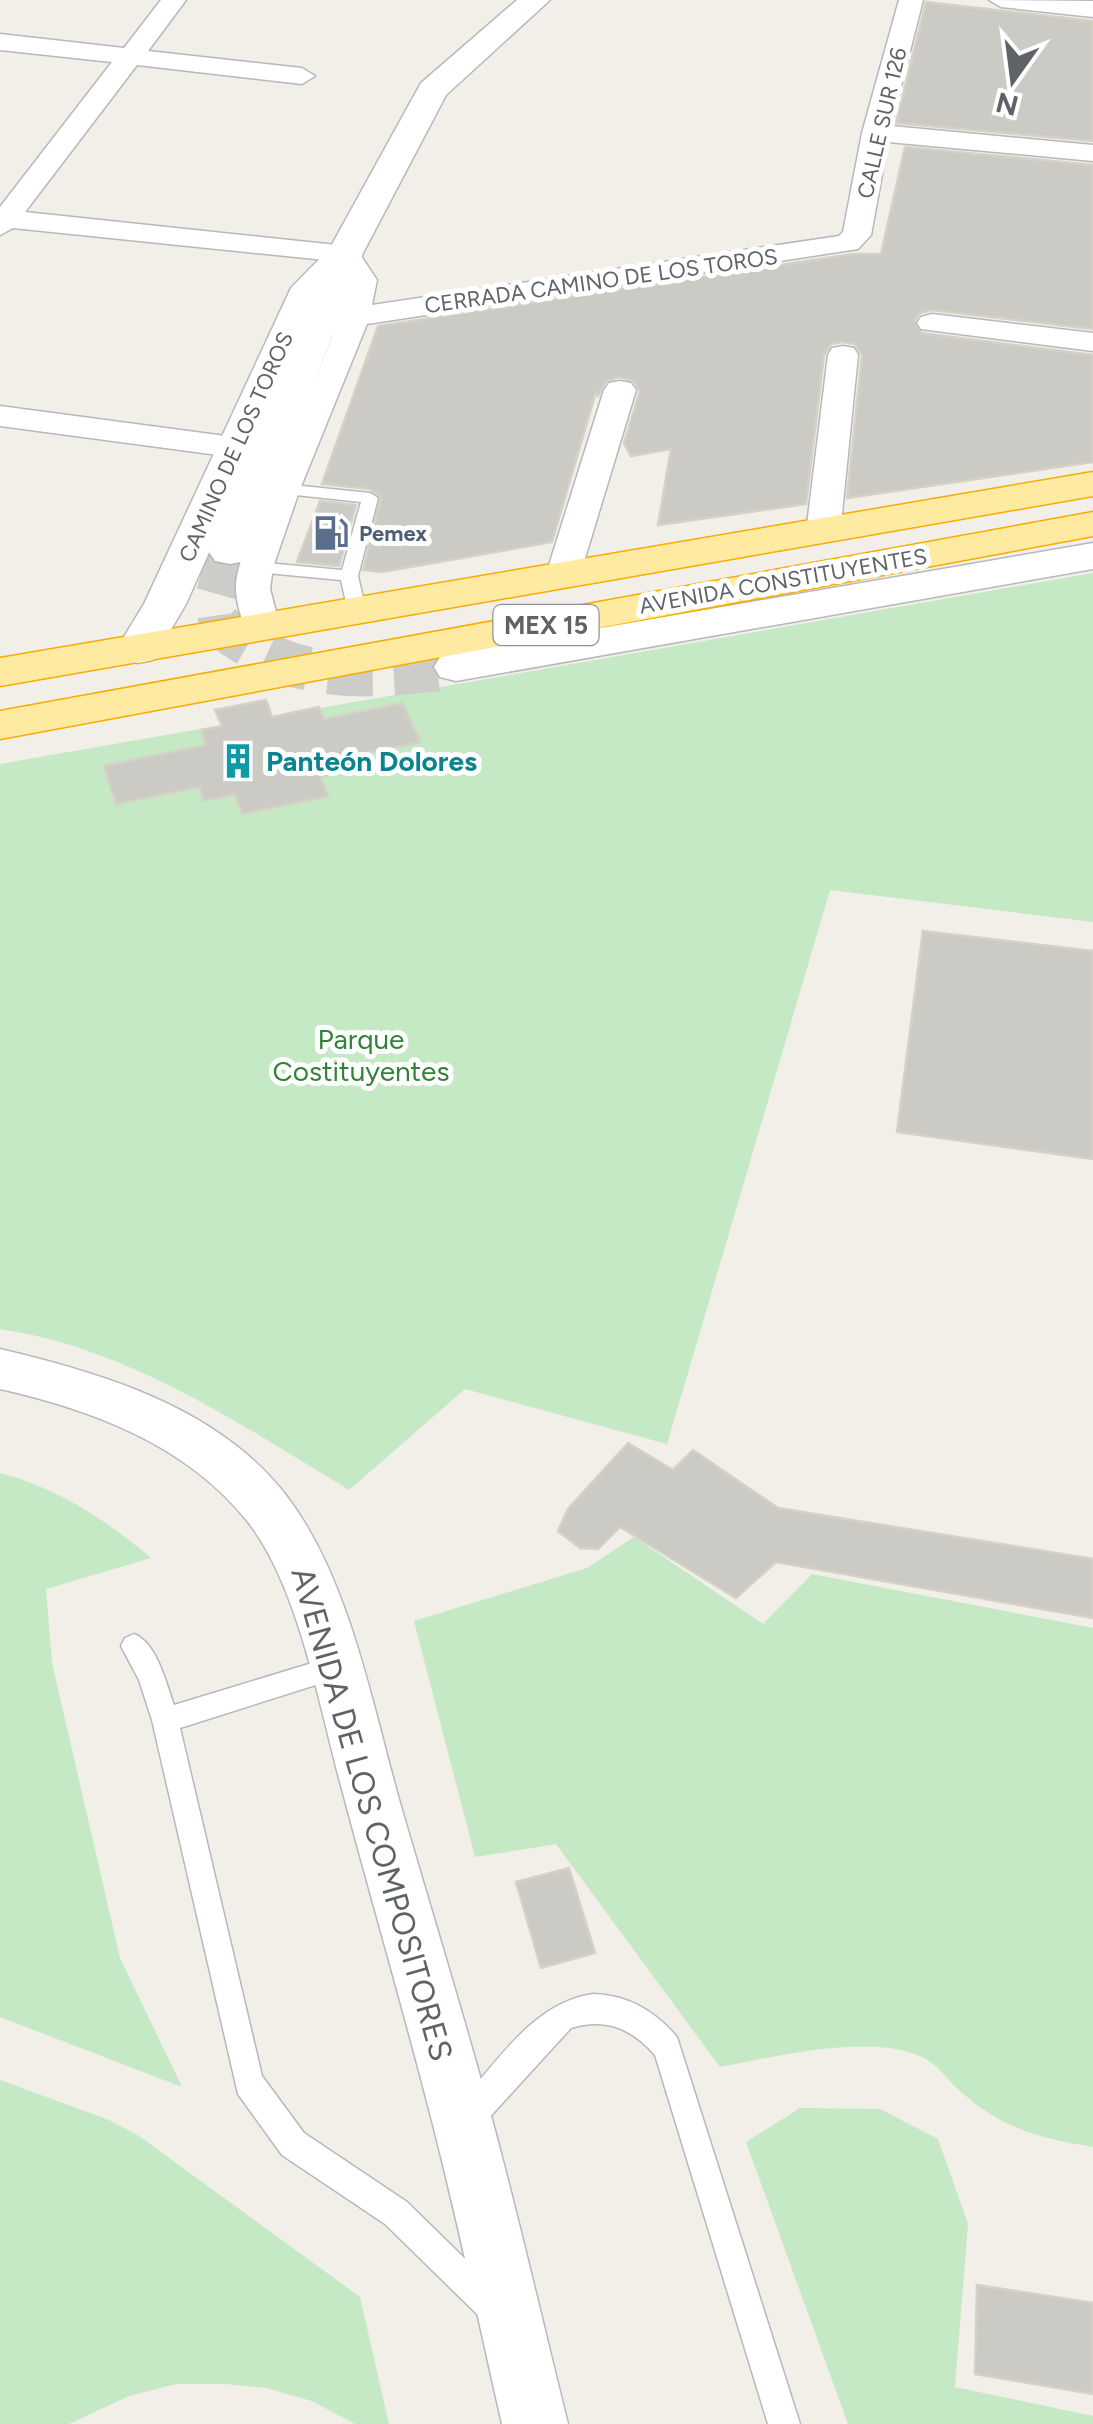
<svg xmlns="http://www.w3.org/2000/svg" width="1093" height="2424" viewBox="0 0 1093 2424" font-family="Figtree,sans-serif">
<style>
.green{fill:#c5e8c5}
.building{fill:#cccac5;stroke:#d6d1c6;stroke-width:2.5}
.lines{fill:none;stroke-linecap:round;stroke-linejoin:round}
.tertiary-tunnel{stroke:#ccccc8;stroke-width:44;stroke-dasharray:44 21;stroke-linecap:butt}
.service-casing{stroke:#b5b8bc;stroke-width:3}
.minor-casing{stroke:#b5b8bc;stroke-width:3}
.tertiary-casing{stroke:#b5b8bc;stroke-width:3}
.secondary-casing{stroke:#b6babf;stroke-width:3}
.trunk-casing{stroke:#f9ab00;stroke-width:3}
.service{fill:#fff;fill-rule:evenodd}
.minor{fill:#fff;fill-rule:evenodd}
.tertiary{fill:#fff;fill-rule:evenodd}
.secondary{fill:#fff;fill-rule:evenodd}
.trunk{fill:#feeaa1;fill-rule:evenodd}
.labels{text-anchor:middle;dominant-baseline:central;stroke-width:10;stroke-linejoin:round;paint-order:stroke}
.far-street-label{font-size:22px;fill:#5f6368;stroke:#fff}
.far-service-label{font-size:22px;font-weight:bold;fill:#4e5e75;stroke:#fff;text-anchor:start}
.shield{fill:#fff;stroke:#8f9295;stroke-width:2.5}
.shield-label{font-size:25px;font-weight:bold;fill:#5f6368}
.culture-label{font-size:28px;font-weight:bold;fill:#0d838f;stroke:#fff;text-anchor:start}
.park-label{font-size:28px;fill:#348238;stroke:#fff}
.near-street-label{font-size:32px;fill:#5f6368;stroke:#fff}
</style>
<rect width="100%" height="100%" fill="#f1efe8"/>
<g class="green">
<path d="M1093,573V922L830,890L667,1444L465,1389L349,1490C240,1424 129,1348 0,1329V764Z"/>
<path d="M0,1473C58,1488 106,1520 151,1558L46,1589L52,1663L120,1958L182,2087L0,2017Z"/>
<path d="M634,1537L763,1624L812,1574L1093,1628V2147C1039,2138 1003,2129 960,2091C949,2082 939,2066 926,2059C876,2031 774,2057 720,2067L556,1844L475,1857L414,1621L587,1568Z"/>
<polygon points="0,2080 109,2120 139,2136 360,2297 389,2424 355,2424 312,2401 266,2388 225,2384 176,2384 129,2396 69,2424 0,2424"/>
<polygon points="800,2108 880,2109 938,2139 968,2224 955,2387 1093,2416 1093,2424 848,2424 746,2142"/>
</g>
<g class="building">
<polygon points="926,2 1093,21 1093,141 896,123"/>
<polygon points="905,147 1093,165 1093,329 932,310 920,313 914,321 921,333 1093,355 1093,462 847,498 862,355 855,344 842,342 831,344 824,355 806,504 658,525 671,449 631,456 624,443 640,391 634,381 619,377 606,381 598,396 596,392 552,542 382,572 363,570 381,497 370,489 322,484 378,326 853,254 881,254"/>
<polygon points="320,501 356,505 339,566 297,562"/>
<polygon points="266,700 272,717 319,707 324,719 403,703 420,742 348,757 354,769 320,777 328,796 242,814 235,794 204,801 199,787 116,804 104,766 206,745 201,730 222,726 215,710"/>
<polygon points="923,931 1093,951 1093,1159 897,1132"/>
<polygon points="628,1443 673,1470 693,1450 778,1508 1093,1559 1093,1618 776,1562 736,1598 620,1527 598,1549 580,1548 558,1531 568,1509"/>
<polygon points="569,1868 595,1953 541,1968 516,1882"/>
<polygon points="977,2285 1093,2303 1093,2394 975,2374"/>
</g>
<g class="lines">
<path class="tertiary-tunnel" d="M230,552L217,598L221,626C294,685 368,678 456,667"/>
<defs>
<g id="service">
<polygon points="283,484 370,493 378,498 358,576 366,611 363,615 357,616 348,611 341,580 256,572 247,567 256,562 342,570 361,502 277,493 277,485"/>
<path d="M134,1634C157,1643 166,1683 174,1705L335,1656L344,1660L348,1668L344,1676L180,1728L262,2076L304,2133L407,2202L502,2295L507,2306L502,2317L491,2322L480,2317L385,2224L282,2155L238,2094L152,1720L139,1680L121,1646L125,1638Z"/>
<path d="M593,1994C628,1995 655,2011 677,2037L800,2424H768L655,2055C632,2029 606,2017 571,2028L477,2131L466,2135L455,2131L451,2120L455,2109C495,2066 531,2003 593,1994Z"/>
</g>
<g id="minor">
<path d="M161,0H186L148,51L302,68L315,76L302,84L137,65L25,212L355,247L377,280L372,305L839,236L843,232L862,133L899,0H923L891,126L1093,145V161L888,142L871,235L858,249L367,324L300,489L273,567L270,589L280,627L274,635L262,638L250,635C241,622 235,599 236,583C239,560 249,539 257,517C285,438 331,363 347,280L335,261L13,228L0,235V207L112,62L0,50V34L124,48Z"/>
<polygon points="989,0 1093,1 1093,17 1001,7"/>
<polygon points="932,314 1093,333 1093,351 921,329 917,323 921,317"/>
<polygon points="843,346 854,348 858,355 840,533 835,540 811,540 806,533 828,355 832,348"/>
<polygon points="620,381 631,383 636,390 579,578 574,585 562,588 550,585 545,578 604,390 609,383"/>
<polygon points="0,406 233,437 244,440 249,447 244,454 233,457 0,426"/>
<path d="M0,1349C102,1373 217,1407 285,1494C349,1576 372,1704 400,1803C431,1910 464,2016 493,2123C520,2223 543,2324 568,2424H502C479,2323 458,2222 432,2121C404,2011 372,1902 343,1793C320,1711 300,1589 248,1522C187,1445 93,1410 0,1389Z"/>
</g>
<g id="tertiary">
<polygon points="345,242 358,245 363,253 251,552 245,561 230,564 215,561 209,552 327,253 332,245"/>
<polygon points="1093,543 1093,569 456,681 440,677 434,667 440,657 456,653"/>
</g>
<polygon id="secondary" points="517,0 550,0 446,95 363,253 325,292 186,604 153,660 138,663 123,660 116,650 144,604 291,288 330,248 421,83"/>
<g id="trunk">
<polygon points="1093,472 1093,496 0,686 0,658"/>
<polygon points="1093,512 1093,536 0,739 0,711"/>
</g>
</defs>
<use href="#service" class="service-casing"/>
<use href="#minor" class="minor-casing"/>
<use href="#tertiary" class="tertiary-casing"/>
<use href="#secondary" class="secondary-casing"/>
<use href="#trunk" class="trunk-casing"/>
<use href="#service" class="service"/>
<use href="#minor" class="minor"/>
<use href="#tertiary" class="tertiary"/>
<use href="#secondary" class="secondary"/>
<use href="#trunk" class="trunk"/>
</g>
<defs>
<symbol id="fuel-bare" viewBox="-9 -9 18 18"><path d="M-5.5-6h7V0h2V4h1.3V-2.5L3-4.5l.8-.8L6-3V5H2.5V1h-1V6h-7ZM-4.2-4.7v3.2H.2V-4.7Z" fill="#5c6f8a" stroke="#fff" stroke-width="2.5" paint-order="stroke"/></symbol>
<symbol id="building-bare" viewBox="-9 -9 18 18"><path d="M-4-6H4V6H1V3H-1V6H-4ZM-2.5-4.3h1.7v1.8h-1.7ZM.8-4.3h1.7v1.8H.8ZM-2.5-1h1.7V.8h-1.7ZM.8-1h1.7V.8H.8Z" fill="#0f9aa8" stroke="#fff" stroke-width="2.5" paint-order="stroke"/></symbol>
</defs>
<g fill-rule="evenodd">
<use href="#fuel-bare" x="306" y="508" width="50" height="50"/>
<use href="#building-bare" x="213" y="736" width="50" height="50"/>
</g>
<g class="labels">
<g class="far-street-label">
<text transform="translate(882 123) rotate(-77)">CALLE SUR 126</text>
<text transform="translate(601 281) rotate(-8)">CERRADA CAMINO DE LOS TOROS</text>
<text transform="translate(236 447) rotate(-66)">CAMINO DE LOS TOROS</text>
<text transform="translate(783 581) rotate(-10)">AVENIDA CONSTITUYENTES</text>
</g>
<g class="far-service-label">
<text x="359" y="533">Pemex</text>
</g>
<rect class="shield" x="493.5" y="605" width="105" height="40" rx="8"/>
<g class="shield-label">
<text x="546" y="625">MEX 15</text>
</g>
<g class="culture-label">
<text x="266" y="761">Panteón Dolores</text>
</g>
<g class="park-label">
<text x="361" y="1039">Parque<tspan x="361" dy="32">Costituyentes</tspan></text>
</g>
<g class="near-street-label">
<text transform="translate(372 1814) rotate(74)">AVENIDA DE LOS COMPOSITORES</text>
</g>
</g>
<g transform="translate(1013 80) rotate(194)" stroke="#ffffff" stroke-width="8" paint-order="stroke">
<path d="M0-8L18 38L0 25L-18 38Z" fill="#5f6368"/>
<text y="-15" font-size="28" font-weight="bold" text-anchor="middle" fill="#5f6368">N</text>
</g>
</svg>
